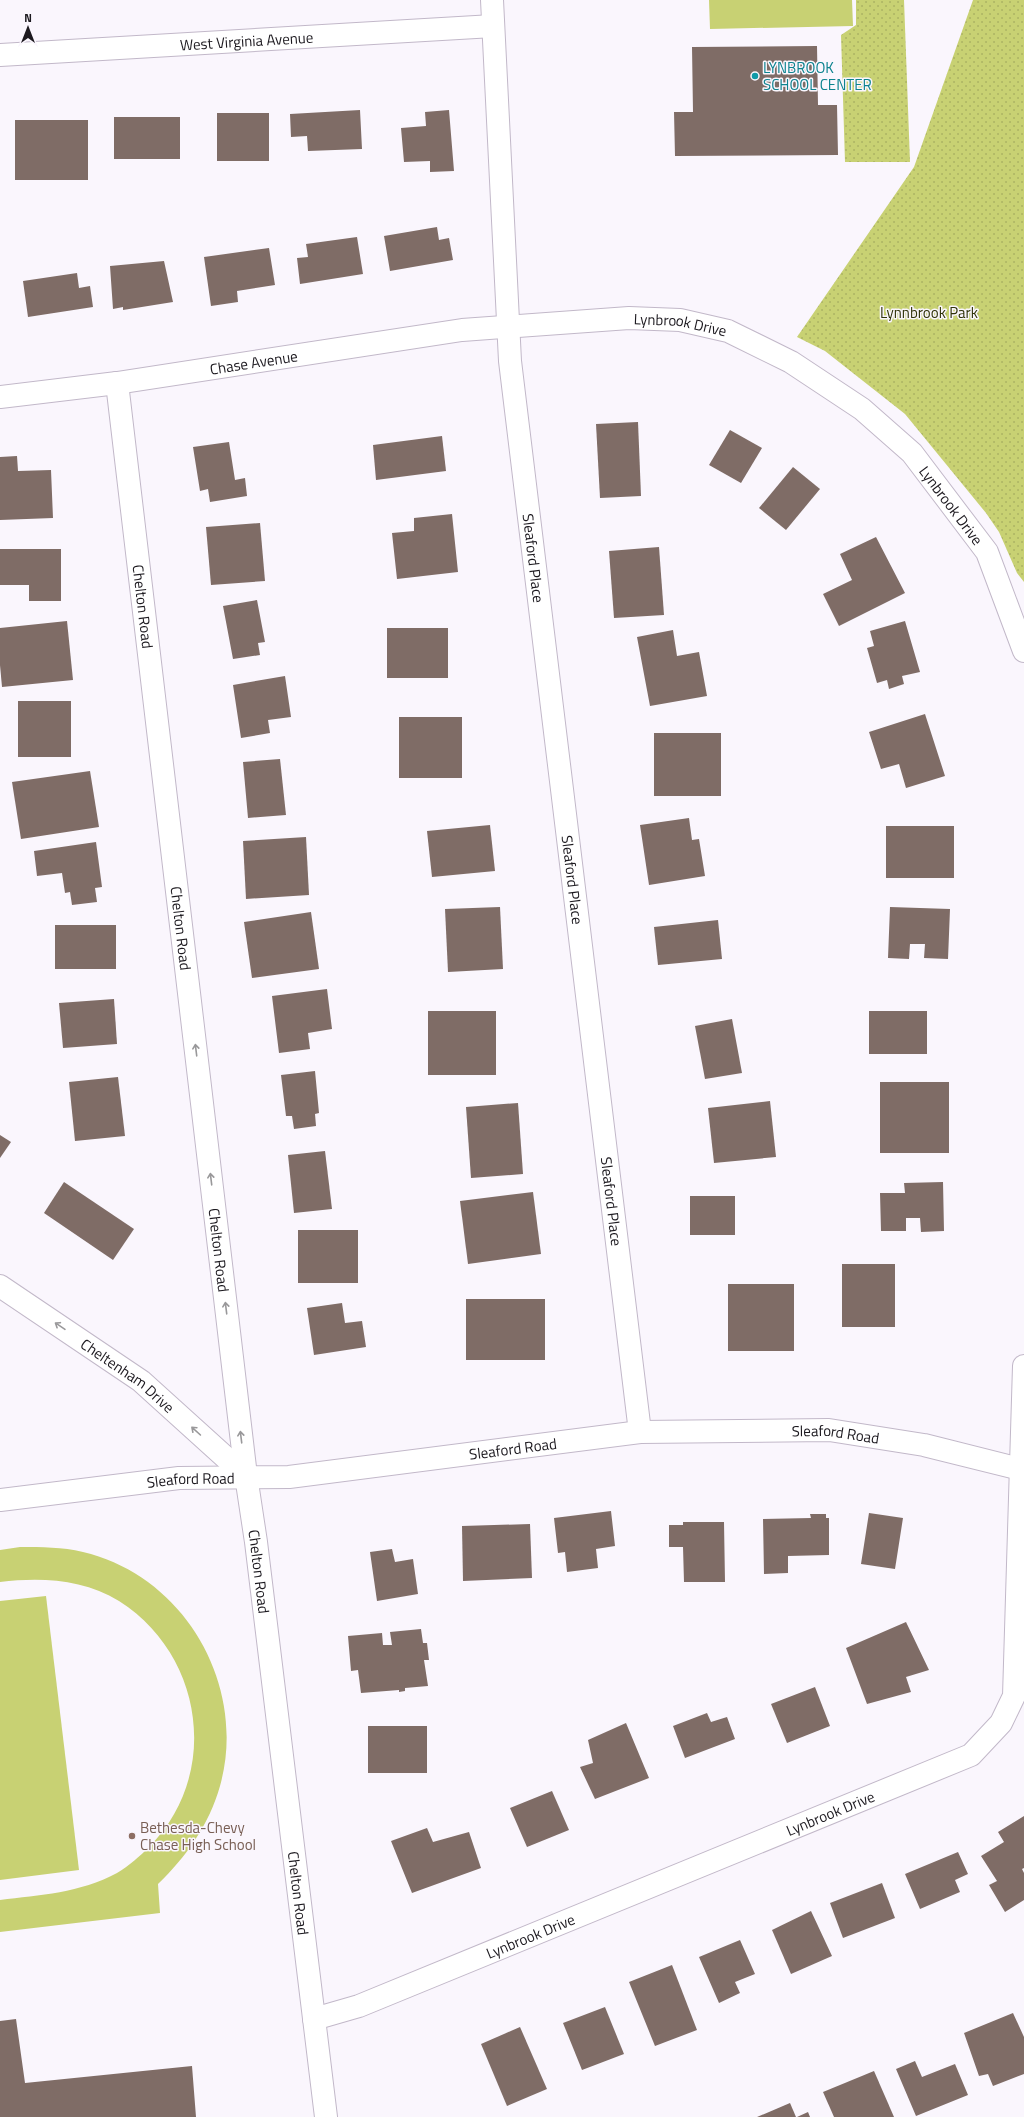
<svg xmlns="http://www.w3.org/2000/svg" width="1024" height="2117" viewBox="0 0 1024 2117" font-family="'Titillium Web',sans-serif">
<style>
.grass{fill:url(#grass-dots)}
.pitch{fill:#c8d173}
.building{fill:#7f6c66}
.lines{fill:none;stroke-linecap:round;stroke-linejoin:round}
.minor-casing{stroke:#c2b8c9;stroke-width:24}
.minor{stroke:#fff;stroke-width:22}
.oneway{stroke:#99989a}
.culture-dot{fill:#0f9aa8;stroke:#faf6fd;stroke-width:1.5}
.education-dot{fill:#8d6e63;stroke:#faf6fd;stroke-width:1.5}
.labels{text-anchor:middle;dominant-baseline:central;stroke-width:3;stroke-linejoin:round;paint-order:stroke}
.street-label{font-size:15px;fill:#1c191f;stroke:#faf6fd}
.culture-label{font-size:15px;fill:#0d838f;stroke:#faf6fd;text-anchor:start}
.park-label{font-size:15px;fill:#303309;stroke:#faf6fd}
.education-label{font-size:15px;fill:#785e54;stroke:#faf6fd;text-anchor:start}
</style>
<defs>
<pattern id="grass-dots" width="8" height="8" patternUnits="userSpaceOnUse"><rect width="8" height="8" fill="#c8d173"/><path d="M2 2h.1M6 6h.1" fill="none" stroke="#abb363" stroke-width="1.8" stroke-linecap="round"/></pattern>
</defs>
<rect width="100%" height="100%" fill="#faf6fd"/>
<g class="grass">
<polygon points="856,0 904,0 910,162 845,162 841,35 856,25"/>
<polygon points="973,0 1024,0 1024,582 1017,573 999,532 986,513 905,414 825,351 797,337 914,167"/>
</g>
<g class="pitch">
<polygon points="709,0 852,0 853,26 710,29"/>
<path d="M20,1547C42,1547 62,1547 83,1552C185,1576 248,1686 220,1786C209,1825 186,1857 158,1884L160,1913L0,1932V1900C40,1895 80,1893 117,1873C129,1866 140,1856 149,1847C221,1775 204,1655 119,1601C83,1579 41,1577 0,1582V1550Z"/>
<polygon points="46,1596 79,1870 0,1880 0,1601"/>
</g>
<g class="building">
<polygon points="817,46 818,105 837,105 838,155 675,156 674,112 693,112 692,47"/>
<polygon points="360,110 362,149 308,151 307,136 291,137 290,114"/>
<polygon points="449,110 454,171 430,172 430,161 404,162 401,128 426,126 425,112"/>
<rect x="217" y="113" width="52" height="48"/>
<rect x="114" y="117" width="66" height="42"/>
<rect x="15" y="120" width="73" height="60"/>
<polygon points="437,227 439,240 449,238 453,260 390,271 384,236"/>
<polygon points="357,237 363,274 300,284 297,258 308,257 306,244"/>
<polygon points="269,248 275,285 237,291 238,302 211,306 204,257"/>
<polygon points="164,261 173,302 123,310 123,307 113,309 110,266"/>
<polygon points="77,273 79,288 90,286 93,307 28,317 23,281"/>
<polygon points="638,422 641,496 600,498 596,424"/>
<polygon points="730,430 762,448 741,483 709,465"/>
<polygon points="442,436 446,471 376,480 373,445"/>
<polygon points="229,442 235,480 245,478 247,496 210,502 208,489 200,491 193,447"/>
<polygon points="17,456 18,471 51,470 53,518 0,520 0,457"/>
<polygon points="793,467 820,489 786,530 759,508"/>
<polygon points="452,514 458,572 397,579 392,533 414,531 414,518"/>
<polygon points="260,523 265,581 211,585 206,527"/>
<polygon points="876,537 905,593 839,626 823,594 852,580 840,554"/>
<polygon points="659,547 664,615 614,618 609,551"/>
<polygon points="0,549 61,549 61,601 29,601 29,585 0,585"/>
<polygon points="257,600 265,642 258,643 260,655 233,659 223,606"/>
<polygon points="67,621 73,680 2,687 0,665 0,628"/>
<polygon points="905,621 920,672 902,676 904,684 889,689 887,680 877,683 867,648 874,646 870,631"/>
<rect x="387" y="628" width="61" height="50"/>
<polygon points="673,630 677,656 699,652 707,696 650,706 637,637"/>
<polygon points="285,676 291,717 268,720 270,733 241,738 233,685"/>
<rect x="18" y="701" width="53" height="56"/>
<polygon points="925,714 945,776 906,788 899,764 881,769 869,732"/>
<rect x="399" y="717" width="63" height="61"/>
<rect x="654" y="733" width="67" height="63"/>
<polygon points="280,759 286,815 248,818 243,762"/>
<polygon points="90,771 99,827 21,839 12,782"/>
<polygon points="689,818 692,840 699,839 705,876 649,885 640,825"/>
<polygon points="490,825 495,871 432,877 427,831"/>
<rect x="886" y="826" width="68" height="52"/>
<polygon points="306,837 309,895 246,899 243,841"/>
<polygon points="96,842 102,887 95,888 97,902 72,905 70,892 65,893 62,873 37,876 34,851"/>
<polygon points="500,907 503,969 448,972 445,909"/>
<polygon points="890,907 950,909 948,959 924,958 925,944 910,944 909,959 888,958"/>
<polygon points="311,912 319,969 252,978 244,922"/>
<polygon points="718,920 722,959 658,965 654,927"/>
<rect x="55" y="925" width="61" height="44"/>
<polygon points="327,989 332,1029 308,1033 310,1049 279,1053 272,996"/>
<polygon points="114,999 117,1044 63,1048 59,1003"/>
<rect x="428" y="1011" width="68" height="64"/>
<rect x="869" y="1011" width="58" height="43"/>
<polygon points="732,1019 742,1073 705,1079 695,1026"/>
<polygon points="315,1071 319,1113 315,1114 316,1126 294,1129 292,1116 286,1116 281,1075"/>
<polygon points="118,1077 125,1136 75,1141 69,1082"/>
<rect x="880" y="1082" width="69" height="71"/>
<polygon points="770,1101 776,1157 714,1163 708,1108"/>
<polygon points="518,1103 523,1174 471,1178 466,1107"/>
<polygon points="0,1135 11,1142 0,1158"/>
<polygon points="325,1151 332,1209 294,1213 288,1155"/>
<polygon points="64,1182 134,1229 113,1260 44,1213"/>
<polygon points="943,1182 944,1231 921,1232 920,1218 906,1218 906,1231 881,1231 880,1193 905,1193 904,1183"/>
<polygon points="533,1192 541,1254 468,1264 460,1201"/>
<rect x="690" y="1196" width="45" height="39"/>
<rect x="298" y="1230" width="60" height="53"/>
<rect x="842" y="1264" width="53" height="63"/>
<rect x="728" y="1284" width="66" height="67"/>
<rect x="466" y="1299" width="79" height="61"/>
<polygon points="342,1303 345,1323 362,1321 366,1347 314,1355 307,1308"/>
<polygon points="611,1511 615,1546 596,1549 598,1568 567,1572 565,1552 558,1553 554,1518"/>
<polygon points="869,1513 903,1518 895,1569 861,1564"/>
<polygon points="810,1514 826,1514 826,1518 829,1518 829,1555 788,1556 788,1573 764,1574 763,1519 811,1518"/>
<polygon points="683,1522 724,1522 725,1582 684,1582 683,1547 669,1547 669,1525 683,1525"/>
<polygon points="530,1524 532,1578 463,1581 462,1526"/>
<polygon points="392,1549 395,1562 413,1559 418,1594 377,1601 370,1552"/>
<polygon points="906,1622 929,1670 906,1677 911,1692 867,1704 846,1648"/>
<polygon points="421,1629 423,1643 427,1643 429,1660 424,1660 428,1686 405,1688 405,1691 399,1692 399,1690 361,1693 358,1670 351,1671 348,1636 382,1633 383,1645 392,1645 390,1632"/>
<polygon points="815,1687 830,1726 787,1743 771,1704"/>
<polygon points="707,1713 711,1722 727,1717 735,1739 685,1758 673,1726"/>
<polygon points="626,1723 649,1778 595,1799 580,1767 593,1763 588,1740"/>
<rect x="368" y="1726" width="59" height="47"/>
<polygon points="552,1791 569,1830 527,1847 510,1808"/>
<polygon points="1024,1816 1024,1868 1022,1869 1024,1873 1024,1900 1005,1912 989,1885 997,1881 981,1856 1004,1842 998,1832"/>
<polygon points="427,1828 433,1842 469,1832 481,1868 412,1893 391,1841"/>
<polygon points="958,1852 968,1874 955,1880 960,1892 920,1909 905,1874"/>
<polygon points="882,1883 895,1918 843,1938 830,1903"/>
<polygon points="811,1911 832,1956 791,1974 772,1930"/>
<polygon points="740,1940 755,1974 735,1982 740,1993 719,2003 699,1957"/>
<polygon points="672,1965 697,2030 655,2046 629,1982"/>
<polygon points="605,2007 624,2054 582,2070 563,2023"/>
<polygon points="1013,2013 1024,2037 1024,2074 993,2086 988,2074 979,2076 964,2033"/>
<polygon points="16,2019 25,2083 192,2066 196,2117 0,2117 0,2021"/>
<polygon points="520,2027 547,2089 507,2106 481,2044"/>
<polygon points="915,2061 922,2077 955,2064 968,2095 916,2116 896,2069"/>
<polygon points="874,2071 894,2117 834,2117 823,2092"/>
<polygon points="790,2103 796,2117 757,2117"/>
<polygon points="808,2112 810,2117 797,2117"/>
</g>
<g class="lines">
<defs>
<g id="minor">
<path id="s1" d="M492,0L510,361L640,1432"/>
<path id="s2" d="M0,55L493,26"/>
<path id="s3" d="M117,383L246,1476L256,1542L326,2117"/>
<path id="s4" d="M0,397L117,383L462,330L629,318L680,320L728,331L791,362L862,409L912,453L987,552L1024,651"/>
<path id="s5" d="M0,1286L141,1381L246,1476"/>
<path id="s6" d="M0,1500L179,1478L289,1477L640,1432L829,1430L924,1445L1024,1470"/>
<path id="s7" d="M314,2019L359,2006L971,1755L1001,1723L1014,1696L1024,1366"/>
</g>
</defs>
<use href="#minor" class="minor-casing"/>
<use href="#minor" class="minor"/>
</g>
<defs><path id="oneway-shaft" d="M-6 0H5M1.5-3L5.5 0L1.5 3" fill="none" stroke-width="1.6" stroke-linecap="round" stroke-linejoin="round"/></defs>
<g class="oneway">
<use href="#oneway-shaft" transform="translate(196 1050) rotate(-97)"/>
<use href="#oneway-shaft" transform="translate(211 1179) rotate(-97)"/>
<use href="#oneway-shaft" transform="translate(226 1308) rotate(-97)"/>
<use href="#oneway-shaft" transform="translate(60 1326) rotate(-146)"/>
<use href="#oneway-shaft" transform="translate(196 1431) rotate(-138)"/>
<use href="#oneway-shaft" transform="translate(241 1437) rotate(-97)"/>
</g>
<circle class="culture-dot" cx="755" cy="76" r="4"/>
<circle class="education-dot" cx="132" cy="1836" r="4"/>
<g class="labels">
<g class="street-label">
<text stroke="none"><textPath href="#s2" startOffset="247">West Virginia Avenue</textPath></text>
<text stroke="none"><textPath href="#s4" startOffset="686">Lynbrook Drive</textPath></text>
<text stroke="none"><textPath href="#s4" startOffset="256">Chase Avenue</textPath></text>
<text stroke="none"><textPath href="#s4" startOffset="1022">Lynbrook Drive</textPath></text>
<text stroke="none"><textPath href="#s1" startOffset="560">Sleaford Place</textPath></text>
<text stroke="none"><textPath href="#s3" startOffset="225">Chelton Road</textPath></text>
<text stroke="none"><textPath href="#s1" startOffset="884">Sleaford Place</textPath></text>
<text stroke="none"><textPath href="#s3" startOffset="549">Chelton Road</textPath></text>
<text stroke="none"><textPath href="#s1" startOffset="1208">Sleaford Place</textPath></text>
<text stroke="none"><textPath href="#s3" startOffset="873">Chelton Road</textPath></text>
<text stroke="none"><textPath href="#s5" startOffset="156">Cheltenham Drive</textPath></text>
<text stroke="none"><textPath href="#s6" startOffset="840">Sleaford Road</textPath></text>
<text stroke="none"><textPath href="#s6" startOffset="516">Sleaford Road</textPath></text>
<text stroke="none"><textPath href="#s6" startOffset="192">Sleaford Road</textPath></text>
<text stroke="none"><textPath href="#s3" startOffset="1197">Chelton Road</textPath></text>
<text stroke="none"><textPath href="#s7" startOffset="556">Lynbrook Drive</textPath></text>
<text stroke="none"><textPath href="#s3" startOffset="1521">Chelton Road</textPath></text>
<text stroke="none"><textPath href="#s7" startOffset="232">Lynbrook Drive</textPath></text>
</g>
<g class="culture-label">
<text x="763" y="67">LYNBROOK<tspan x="763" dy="17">SCHOOL CENTER</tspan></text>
</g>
<g class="park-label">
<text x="929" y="312">Lynnbrook Park</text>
</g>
<g class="education-label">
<text x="140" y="1827">Bethesda-Chevy<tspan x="140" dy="17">Chase High School</tspan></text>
</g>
</g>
<g transform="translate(28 28)" stroke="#faf6fd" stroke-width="3" paint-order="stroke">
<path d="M0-3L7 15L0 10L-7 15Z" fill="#1c191f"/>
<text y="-6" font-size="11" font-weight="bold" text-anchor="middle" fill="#1c191f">N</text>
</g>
</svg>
